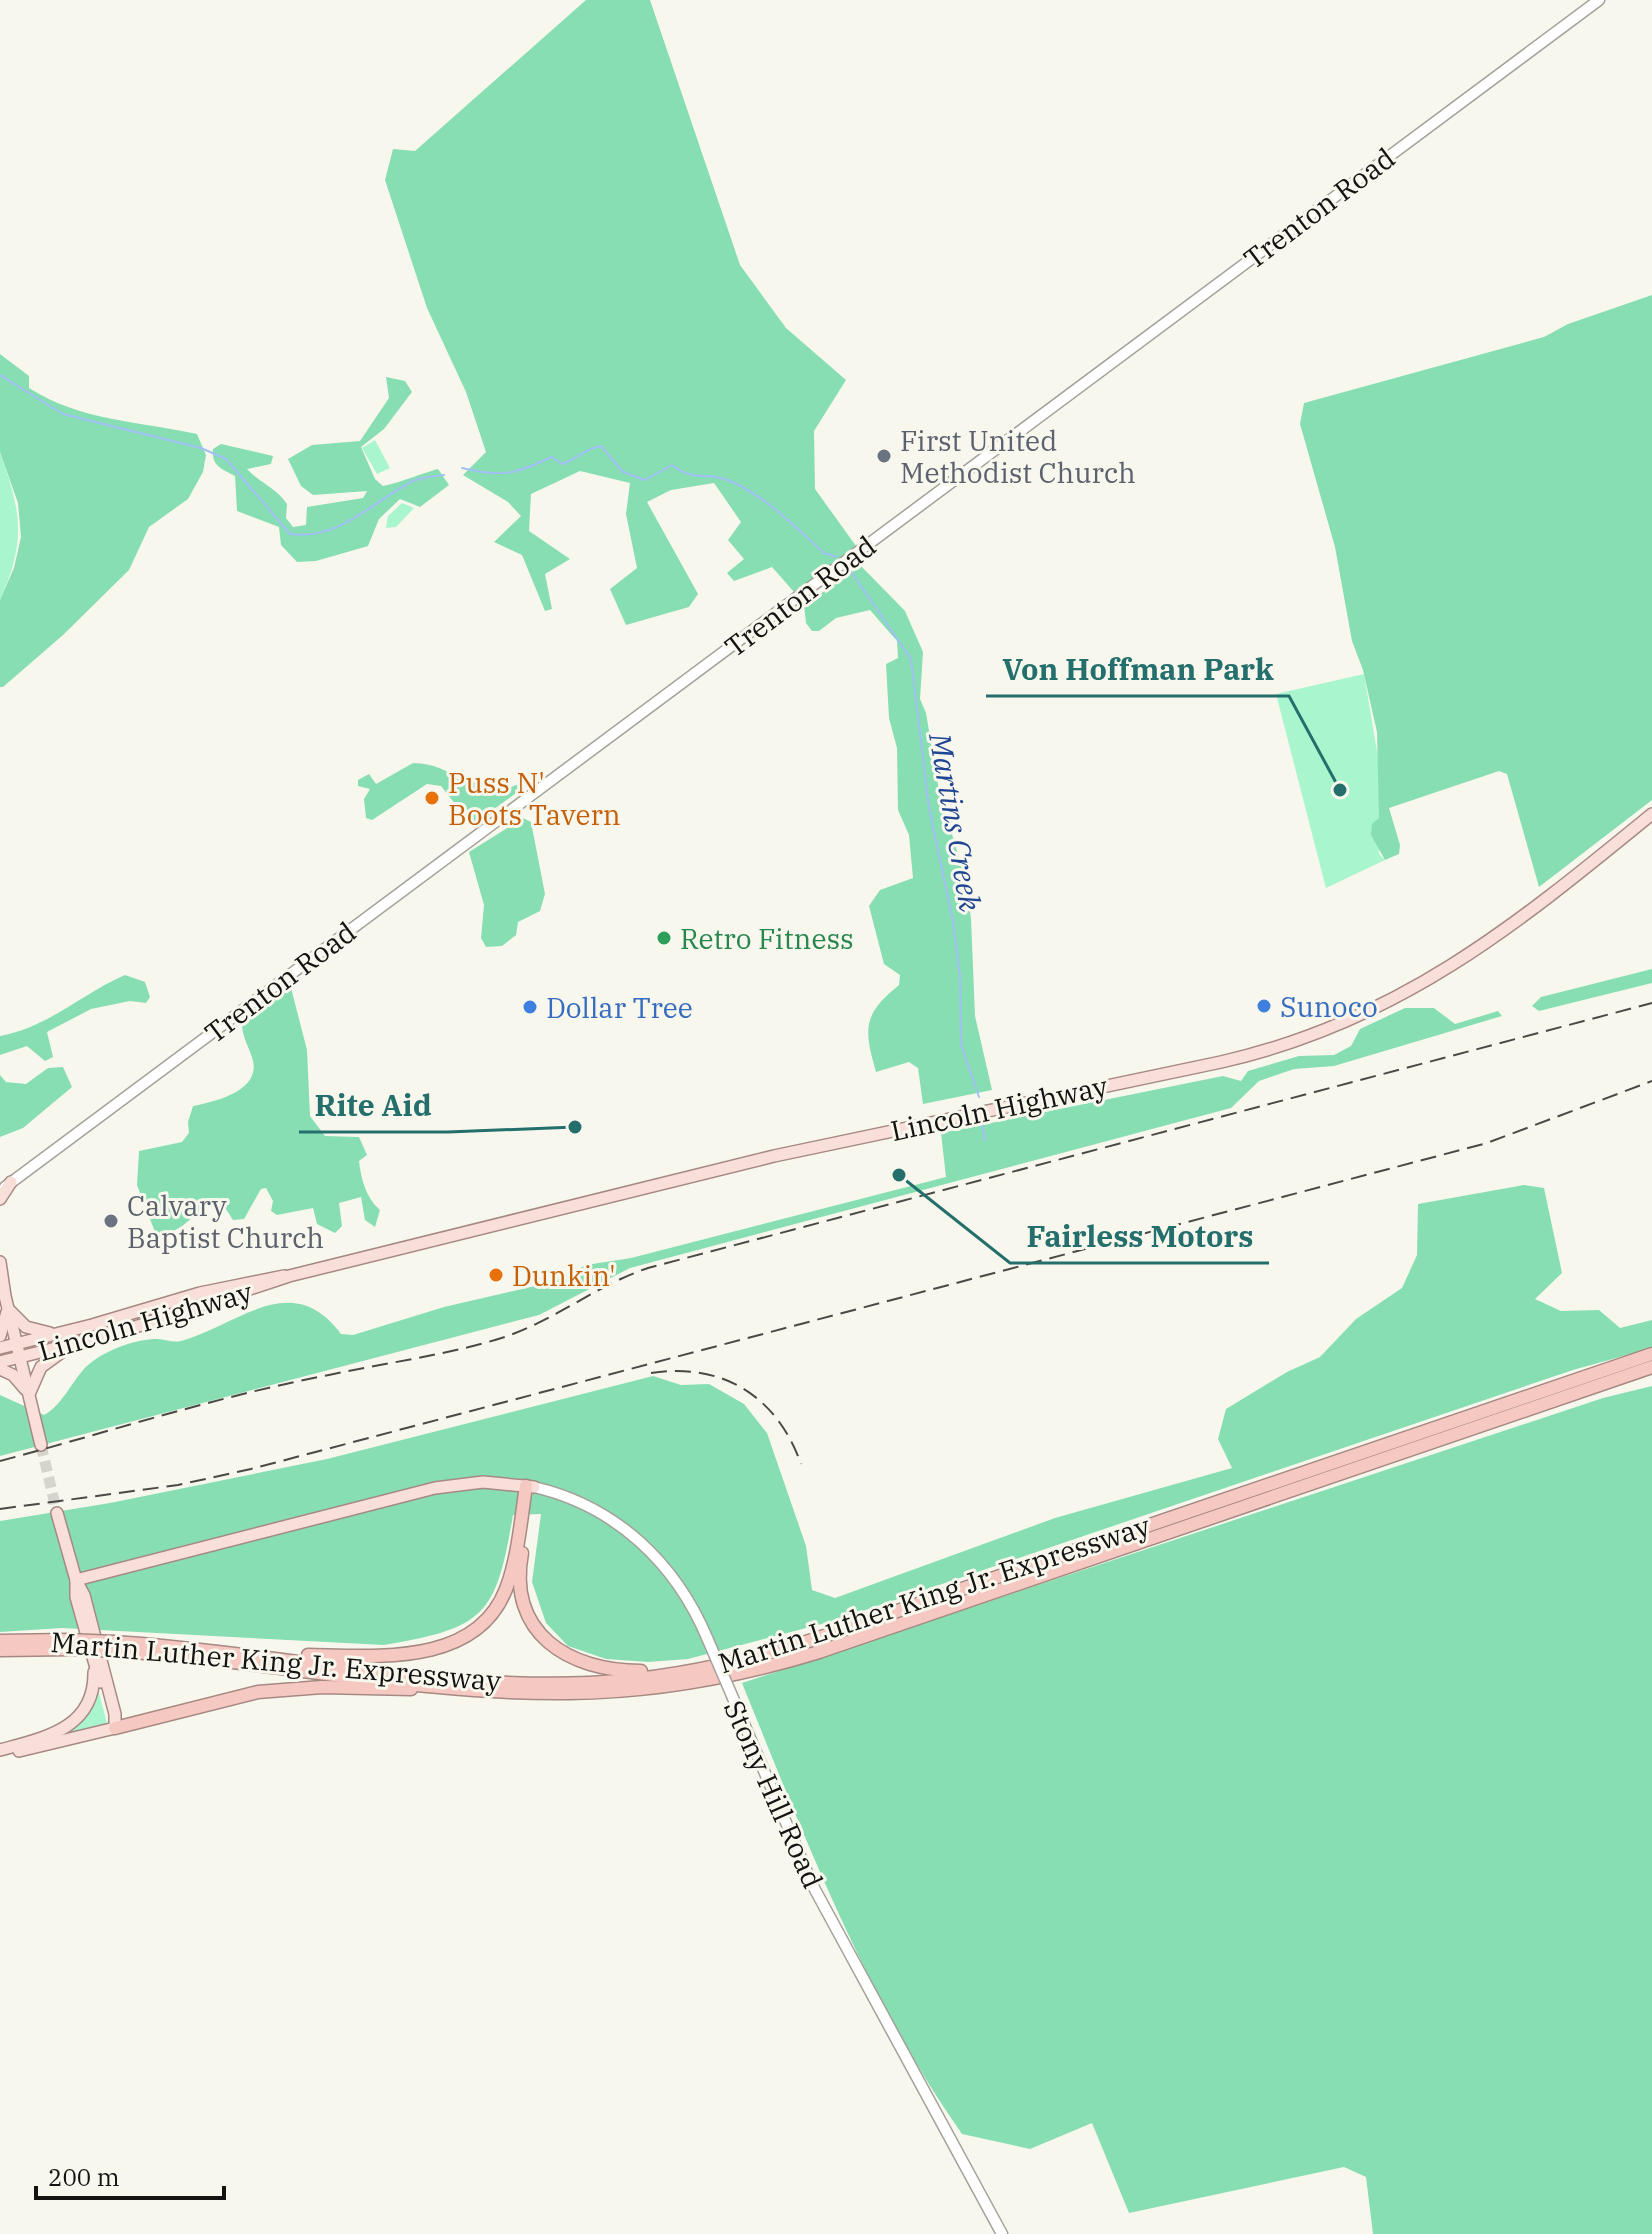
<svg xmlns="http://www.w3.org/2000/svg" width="1652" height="2234" viewBox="0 0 1652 2234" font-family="'IBM Plex Serif',serif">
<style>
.green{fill:#a9f6ce}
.forest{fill:#87deb3}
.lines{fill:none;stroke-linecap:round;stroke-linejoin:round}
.stream{stroke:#a2c0f6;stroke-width:2}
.primary-tunnel{stroke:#d6d5cd;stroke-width:11;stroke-dasharray:11 5.5;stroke-linecap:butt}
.secondary-casing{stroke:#a3a199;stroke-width:13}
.primary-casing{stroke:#a68983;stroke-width:14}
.highway-casing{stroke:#a68983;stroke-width:15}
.secondary{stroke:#fff;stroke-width:10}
.primary{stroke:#f9dfda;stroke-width:11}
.highway{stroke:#f5c9c1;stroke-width:12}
.rail{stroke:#4a4946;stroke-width:2;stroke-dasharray:16 8;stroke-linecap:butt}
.secondary-bridge-casing{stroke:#a3a199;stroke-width:13;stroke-linecap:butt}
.highway-bridge-casing{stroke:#a68983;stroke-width:15;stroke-linecap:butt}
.secondary-bridge{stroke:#fff;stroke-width:10}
.highway-bridge{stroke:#f5c9c1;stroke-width:12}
.worship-dot{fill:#6b7280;stroke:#f8f7ee;stroke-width:3}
.food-dot{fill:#e8710a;stroke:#f8f7ee;stroke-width:3}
.leisure-dot{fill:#2e9e5b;stroke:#f8f7ee;stroke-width:3}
.shop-dot{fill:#3f7fe0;stroke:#f8f7ee;stroke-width:3}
.labels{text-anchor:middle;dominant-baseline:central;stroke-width:6;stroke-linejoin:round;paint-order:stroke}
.street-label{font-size:28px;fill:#141311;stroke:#f8f7ee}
.worship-label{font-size:28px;fill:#5b616d;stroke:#f8f7ee;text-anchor:start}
.food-label{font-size:28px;fill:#c56008;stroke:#f8f7ee;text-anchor:start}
.leisure-label{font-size:28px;fill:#27864d;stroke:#f8f7ee;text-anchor:start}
.shop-label{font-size:28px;fill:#366cbe;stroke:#f8f7ee;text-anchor:start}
.water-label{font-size:30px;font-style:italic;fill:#204693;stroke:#f8f7ee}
.leader{fill:none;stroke:#246f6c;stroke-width:3}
.callout-dot{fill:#246f6c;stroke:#f8f7ee;stroke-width:3}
.callout-label{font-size:30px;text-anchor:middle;font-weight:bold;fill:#246f6c;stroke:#f8f7ee;stroke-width:6;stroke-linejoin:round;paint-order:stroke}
</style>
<rect width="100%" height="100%" fill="#f8f7ee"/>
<g class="green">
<polygon points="375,440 390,468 377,474 362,448"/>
<path d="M0,452C21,513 27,539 0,600Z"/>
<polygon points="402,503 414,508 396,527 386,528 388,516"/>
<polygon points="1364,674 1379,763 1379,854 1385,860 1326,888 1276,694"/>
<polygon points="95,1693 99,1693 107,1723 63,1737"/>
</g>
<g class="forest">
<polygon points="586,0 650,0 740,265 786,328 846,380 814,431 815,489 856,546 794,592 772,567 734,581 727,573 744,559 728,540 741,522 714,483 671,490 647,502 698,594 689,607 626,625 610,589 637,568 626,514 630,483 580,471 531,494 529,531 570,559 545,574 552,609 545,611 522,555 494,542 521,516 508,502 463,475 486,452 466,392 427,308 385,180 393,149 415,151"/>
<polygon points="1652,295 1652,800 1539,887 1507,774 1499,771 1389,808 1400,845 1399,854 1385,860 1371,835 1372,824 1379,818 1377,732 1363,670 1352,641 1335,547 1300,424 1304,403 1544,337 1568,324"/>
<path d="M0,354L29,376V388C81,421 138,421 197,434L206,455L203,472L188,499L149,527L129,570L63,635L3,687H0V600L14,568L21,537L18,503L0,452Z"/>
<path d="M386,377L405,381L412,392L384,429L361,447L375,479L383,486C396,484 423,473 438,469L449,485L420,507L400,499L379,519L368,546L316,561L297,562L281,545L279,527L237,511L235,476C222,469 211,466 213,449L221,444L273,456L271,464L247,469C260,483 276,488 287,504L286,518L293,527L306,525L307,507L363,498L367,491L313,495L301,486L288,459L312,445L360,441L389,398Z"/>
<path d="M861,566L905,611L923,652L920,699L926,713L939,790L964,875L971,918L975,1016L992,1090L923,1104L918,1068L909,1062L876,1072C864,1029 862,1015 899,985L900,975L884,964L869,906L880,890L913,878L909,835L898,810L897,748L889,718L886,664L898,658L897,641L870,610L836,618L819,631H812L806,623L804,605Z"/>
<path d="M413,763C433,764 448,769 462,783L490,781L509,788L523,782L527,785L475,823L471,813L460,810L441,786L427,784L372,820L366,818L364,799L370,789L358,786V780L369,774L376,784Z"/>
<polygon points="523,818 531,822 545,894 540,911 518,922 516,935 502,946 486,947 481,938 484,905 469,852"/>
<polygon points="1652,969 1652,983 1539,1011 1532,1006 1541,997"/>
<path d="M125,975L145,982L150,997L146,1003L130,1001L91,1009L47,1032L53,1057L45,1061L27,1046L0,1055V1036C49,1027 81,994 125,975Z"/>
<path d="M290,984L307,1050L310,1116L325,1136L359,1137L367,1155L359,1161C361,1179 366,1198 380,1210L375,1227L365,1220L361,1197L339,1203L342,1226L335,1233L317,1224L313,1208L277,1215L271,1211L273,1201L266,1188L261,1189L244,1219L233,1220L222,1203C197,1202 183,1240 155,1232L137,1185L139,1151L182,1142L189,1133L188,1122L193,1106C215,1102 260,1091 253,1061C250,1048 242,1038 242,1024Z"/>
<path d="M1405,1008H1434L1455,1024L1498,1011L1502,1016L1334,1066L1294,1069L1259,1081L1231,1108L630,1268L539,1315L0,1456V1395L44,1415C65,1404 74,1374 93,1361C110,1349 136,1339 157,1339C165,1339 173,1343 181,1341C238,1325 292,1268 341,1334L353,1335L444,1307L552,1282L586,1265L631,1258L946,1177L941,1133L1223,1076L1241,1081L1248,1071L1299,1056L1334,1055L1351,1046L1360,1029Z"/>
<polygon points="63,1067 72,1087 23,1128 0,1137 0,1075 6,1082 26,1084 48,1068"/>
<path d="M1524,1185L1544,1188L1562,1273L1535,1299L1561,1311L1599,1310L1620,1328L1652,1320V1348L1573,1370L833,1621L688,1659L648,1662L606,1659L568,1646L546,1623L532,1582L541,1514L513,1515C496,1615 486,1628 384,1645L62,1628L0,1632V1521L110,1503L327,1459L653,1376L681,1385L709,1384L744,1404L767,1433L806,1546L812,1590L835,1598L1055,1518L1232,1468L1218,1439L1226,1409L1287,1372L1320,1357L1356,1319L1402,1288L1417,1255L1418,1204Z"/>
<path d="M1652,1386V2234H1373L1366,2177L1344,2167L1129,2213L1092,2123L1030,2149L962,2134C865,1996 805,1838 742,1683L1603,1398Z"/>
</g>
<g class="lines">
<g class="stream">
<path d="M0,375L63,414L201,448L226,459L290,534C339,541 373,501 413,481C422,477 434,476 444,475"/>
<path d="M462,468C504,478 514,474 552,457L562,464C577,459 586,448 601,446L623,472L645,480L672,465C694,483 709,471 730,481C767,497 795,527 824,553L837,557"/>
<polyline points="850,570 911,659 929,808 953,921 960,976 961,1044 979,1097"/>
<polyline points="982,1122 985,1140"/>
</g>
<polyline class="primary-tunnel" points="41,1445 57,1513"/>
<defs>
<g id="secondary">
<polyline points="5,1187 1599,0"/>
<path d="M534,1487C616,1506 676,1563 708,1640"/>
<polyline points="733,1698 813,1886 1002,2234"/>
</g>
<g id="primary">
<polyline points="0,1199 11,1182"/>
<polyline points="0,1262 5,1296 41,1445"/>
<polyline points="10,1311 26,1327 50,1333"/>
<polyline points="0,1336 7,1312"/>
<polyline points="0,1348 92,1325 200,1293 284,1276"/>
<path d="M0,1362L117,1333L289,1276L774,1156L1221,1062C1398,1022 1515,926 1652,814"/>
<polyline points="0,1369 13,1375 25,1389"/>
<polyline points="30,1392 41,1367 63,1351"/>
<polyline points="57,1513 76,1580 84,1595 115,1714 115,1728"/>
<polyline points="76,1580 435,1488 483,1482 534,1487"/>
<polyline points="76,1582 76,1597 100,1682"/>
<path d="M0,1750C44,1738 95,1729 94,1672"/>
<polyline points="19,1751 115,1728"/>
</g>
<g id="highway">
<path d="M522,1553C507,1634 569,1671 641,1671"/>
<polyline points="0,1641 69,1640"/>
<path d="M114,1642C272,1652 431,1690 590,1683C667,1679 742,1663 815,1639L1652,1354"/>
<polyline points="0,1650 72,1649"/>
<path d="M116,1651C267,1660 418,1695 569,1693C654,1692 738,1677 819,1652L1652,1367"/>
<path d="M308,1655C375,1656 476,1667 506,1589C518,1558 521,1519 526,1486"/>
<polyline points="115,1728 258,1692 322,1687 411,1689"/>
</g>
</defs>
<use href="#secondary" class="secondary-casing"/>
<use href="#primary" class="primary-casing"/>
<use href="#highway" class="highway-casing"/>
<use href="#secondary" class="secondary"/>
<use href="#primary" class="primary"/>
<use href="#highway" class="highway"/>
<g class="rail">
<path d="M651,1373C722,1362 777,1396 801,1464"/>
<path d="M0,1461C109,1432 218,1396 329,1375C385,1363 440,1356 495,1340C551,1324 594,1286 648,1268L1652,1003"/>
<polyline points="0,1509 178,1485 251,1469 1487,1143 1652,1081"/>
</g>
<defs>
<polyline id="secondary-bridge" points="708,1640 733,1698"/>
<g id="highway-bridge">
<polyline points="69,1640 114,1642"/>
<polyline points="72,1649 116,1651"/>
</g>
</defs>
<use href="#secondary-bridge" class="secondary-bridge-casing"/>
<use href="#highway-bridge" class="highway-bridge-casing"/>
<use href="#secondary-bridge" class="secondary-bridge"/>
<use href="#highway-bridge" class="highway-bridge"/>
</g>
<g class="worship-dot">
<circle cx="884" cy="456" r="8"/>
<circle cx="111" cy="1221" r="8"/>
</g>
<g class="food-dot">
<circle cx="432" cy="798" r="8"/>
<circle cx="496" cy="1275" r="8"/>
</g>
<circle class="leisure-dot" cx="664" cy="938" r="8"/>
<g class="shop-dot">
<circle cx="1264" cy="1006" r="8"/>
<circle cx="530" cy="1007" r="8"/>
</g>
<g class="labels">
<g class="street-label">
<text transform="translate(1319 208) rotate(-37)">Trenton Road</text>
<text transform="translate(800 596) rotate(-37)">Trenton Road</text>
<text transform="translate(280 982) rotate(-37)">Trenton Road</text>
<text transform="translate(999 1108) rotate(-12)">Lincoln Highway</text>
<text transform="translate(145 1321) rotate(-16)">Lincoln Highway</text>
<text transform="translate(934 1594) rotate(-18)">Martin Luther King Jr. Expressway</text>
<text transform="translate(276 1661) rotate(5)">Martin Luther King Jr. Expressway</text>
<text transform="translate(774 1794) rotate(66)">Stony Hill Road</text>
</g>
<g class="worship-label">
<text x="900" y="440">First United<tspan x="900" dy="32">Methodist Church</tspan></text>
<text x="127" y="1205">Calvary<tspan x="127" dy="32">Baptist Church</tspan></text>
</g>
<g class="food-label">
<text x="448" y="782">Puss N'<tspan x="448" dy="32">Boots Tavern</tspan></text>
<text x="512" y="1275">Dunkin'</text>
</g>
<g class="leisure-label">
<text x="680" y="938">Retro Fitness</text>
</g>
<g class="shop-label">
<text x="1280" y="1006">Sunoco</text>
<text x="546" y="1007">Dollar Tree</text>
</g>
<g class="water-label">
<text transform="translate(956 822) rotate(80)">Martins Creek</text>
</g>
</g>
<path class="leader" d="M1340 790L1289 696H986M575 1127L448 1132H299M899 1175L1010 1263H1269"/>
<g class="callout-dot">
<circle cx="1340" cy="790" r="8"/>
<circle cx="575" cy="1127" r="8"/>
<circle cx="899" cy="1175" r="8"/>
</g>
<g class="callout-label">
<text x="1138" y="680">Von Hoffman Park</text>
<text x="373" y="1116">Rite Aid</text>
<text x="1140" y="1247">Fairless Motors</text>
</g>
<path d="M36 2186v12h188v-12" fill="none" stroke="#141311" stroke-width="4"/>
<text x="48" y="2186" font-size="24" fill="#141311" stroke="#f8f7ee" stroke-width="6" paint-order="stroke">200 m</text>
</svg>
